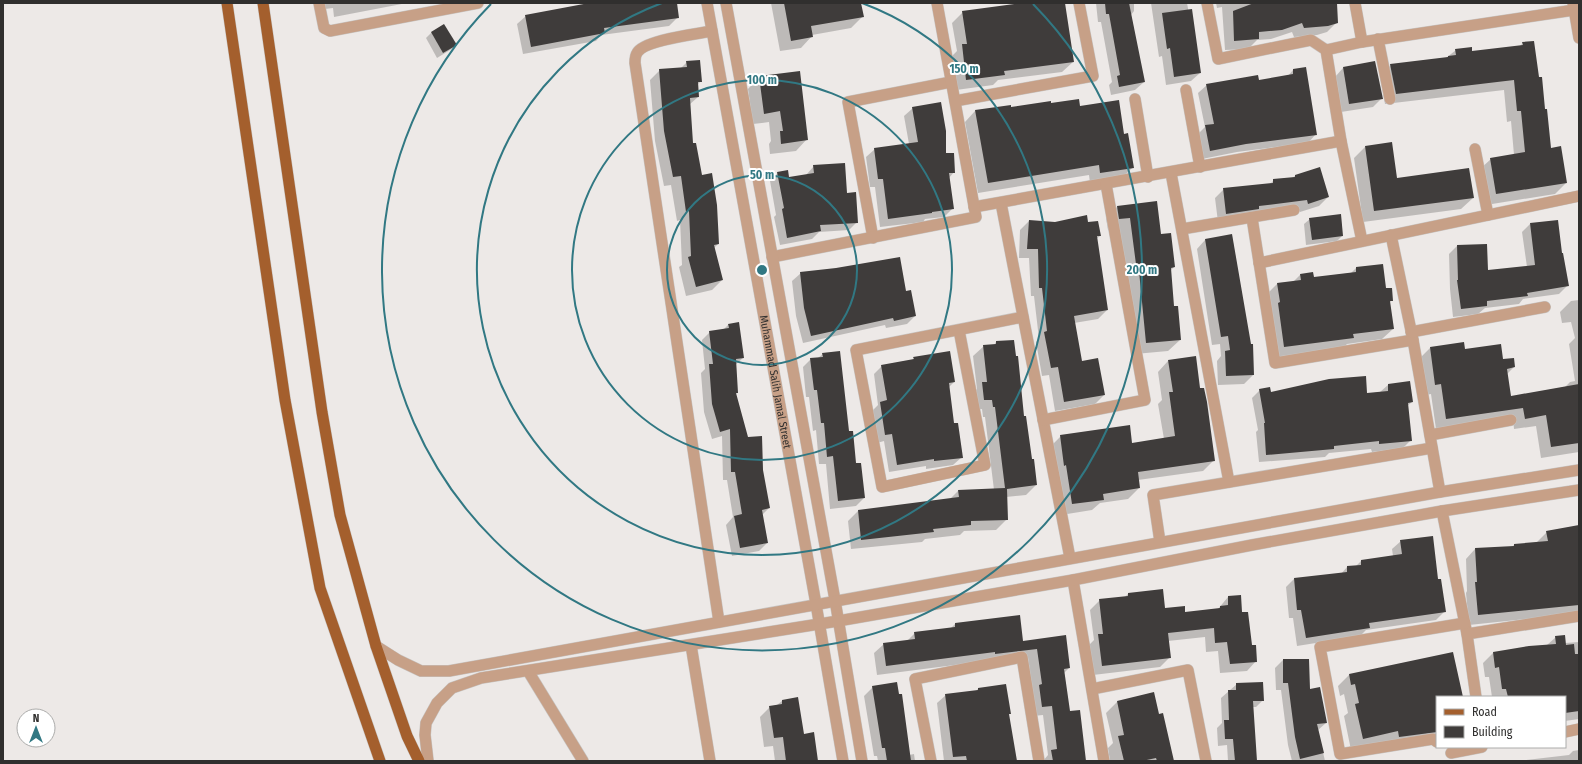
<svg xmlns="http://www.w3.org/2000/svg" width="1582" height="764" viewBox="0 0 1582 764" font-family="'Fira Sans Condensed',sans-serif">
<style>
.shadow{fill:#0003}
.building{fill:#3f3c3b}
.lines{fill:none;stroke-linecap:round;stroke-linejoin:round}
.minor-casing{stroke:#c7c4c2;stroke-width:12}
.tertiary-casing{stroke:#c7c4c2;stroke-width:12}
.primary-casing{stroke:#c7c4c2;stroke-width:12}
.minor{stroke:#c7a087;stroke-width:11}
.tertiary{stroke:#c7a087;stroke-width:11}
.primary{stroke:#a45f2d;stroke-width:11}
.ring{fill:none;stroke:#317883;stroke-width:2}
.labels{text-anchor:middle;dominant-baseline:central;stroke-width:4;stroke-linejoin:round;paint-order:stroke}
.street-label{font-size:11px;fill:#302f2e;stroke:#fff}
.centre{fill:#317883;stroke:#fff;stroke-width:2}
.ring-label{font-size:12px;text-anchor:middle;font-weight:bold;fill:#317883;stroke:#fff;stroke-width:4;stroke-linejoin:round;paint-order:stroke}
</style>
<rect width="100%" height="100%" fill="#ede9e7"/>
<g class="shadow">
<polygon points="324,3 407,3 334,17 333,8 325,9"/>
<polygon points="594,3 676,3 678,17 669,26 601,35 596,41 523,54 517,24 526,16"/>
<polygon points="771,3 860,3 863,16 851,28 812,35 812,36 801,48 780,51"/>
<polygon points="1026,3 1064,3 1073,62 1062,72 998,80 993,85 956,90 952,56 957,51 952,23 963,12"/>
<polygon points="1096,3 1134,3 1134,11 1131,15 1144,82 1135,90 1111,95 1109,85 1112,82 1101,22 1098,22"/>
<polygon points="1151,3 1187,3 1200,73 1191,81 1166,85 1162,56 1159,57"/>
<polygon points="1216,3 1336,3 1337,22 1327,32 1317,35 1294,37 1292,32 1271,39 1257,40 1248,49 1225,50 1222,7 1217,8"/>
<polygon points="443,25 456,45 450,50 437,58 426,38 431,33"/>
<polygon points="1523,43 1550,149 1566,183 1555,194 1486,205 1480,169 1491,159 1514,155 1511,121 1507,122 1504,90 1385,104 1380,76 1391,65 1446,58 1456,50 1472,52 1519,47"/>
<polygon points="687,62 701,81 697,85 698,97 689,105 692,144 718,244 714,248 722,280 712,290 686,296 679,267 682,265 680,220 677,221 671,185 664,186 655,141 650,80 660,70 680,69"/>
<polygon points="1375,63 1382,98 1373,107 1341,112 1335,77 1343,68"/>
<polygon points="1293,70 1316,134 1308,143 1237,152 1202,159 1197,135 1205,127 1198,93 1207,85 1258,81 1288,76"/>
<polygon points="799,72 807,139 796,151 770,154 769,144 771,141 769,122 753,124 748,89 759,77"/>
<polygon points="1050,104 1079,107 1123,135 1133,167 1122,178 1090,183 1089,175 978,193 965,122 975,111"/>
<polygon points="913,108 945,155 954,172 949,178 953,208 944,217 925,219 923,222 880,227 875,187 870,187 866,157 875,149 909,144 904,116"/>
<polygon points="1365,147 1396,179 1473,198 1461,209 1363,222 1354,158"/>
<polygon points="814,166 846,194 857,222 849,230 819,232 812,239 780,245 774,217 776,215 770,181 778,173 789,178 806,175"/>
<polygon points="1295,176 1328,197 1319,206 1300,212 1299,208 1253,213 1218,222 1215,198 1224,189 1270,184 1274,180 1292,178"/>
<polygon points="1117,207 1160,235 1174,267 1170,271 1173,307 1180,340 1168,351 1135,354 1119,228 1108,230 1106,218"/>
<polygon points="1310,219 1342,236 1337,241 1306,245 1304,224"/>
<polygon points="1029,221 1087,224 1100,236 1096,239 1107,310 1098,319 1074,323 1081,362 1104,395 1095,404 1055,411 1049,375 1042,376 1036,342 1039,339 1034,296 1031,296 1029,258 1019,258 1020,230"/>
<polygon points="1530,224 1561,254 1567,286 1559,294 1523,299 1519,304 1485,308 1478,314 1453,317 1450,289 1449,254 1457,246 1487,272 1527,267 1522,232"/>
<polygon points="1232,236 1250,345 1252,345 1253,375 1244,384 1218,385 1217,361 1221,356 1220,344 1212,345 1197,249 1205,240"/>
<polygon points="1356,268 1385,289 1392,300 1389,303 1393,329 1382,339 1347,344 1342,349 1274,357 1267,294 1278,283 1293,282 1301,274 1313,278 1351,273"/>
<polygon points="801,273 905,292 915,316 907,324 886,328 885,325 803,343 796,316 792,281"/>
<polygon points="1579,300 1579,452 1541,458 1536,426 1514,429 1513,418 1436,429 1431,394 1425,395 1419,359 1430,348 1464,344 1464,350 1503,361 1514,367 1507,374 1510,397 1565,387 1570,382 1575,381 1569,344 1575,338 1571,322 1562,323 1560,312 1571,301"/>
<polygon points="728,325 743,358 735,365 737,393 735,395 747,438 762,471 769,508 762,515 767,543 759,551 732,556 726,525 733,517 727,480 723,480 722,436 712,439 704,412 701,373 705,369 702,340 710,332 723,330"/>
<polygon points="996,342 1023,417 1036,485 1026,495 1006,497 1007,519 996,530 964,531 960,535 925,539 922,542 851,549 848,521 858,511 950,499 958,491 994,490 985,417 983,417 982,409 974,410 972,394 977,389 973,356 984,346 994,345"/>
<polygon points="823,354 864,498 856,506 830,509 826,464 819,464 816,430 813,431 809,397 806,397 803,367 811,359 818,358"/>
<polygon points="914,358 954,382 948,388 953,424 962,457 953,465 926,469 926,466 889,472 884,441 877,443 872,411 878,405 874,374 882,366 911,361"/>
<polygon points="1168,361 1200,390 1214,460 1203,471 1138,480 1139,488 1128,499 1100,503 1092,510 1061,515 1050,447 1061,436 1131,444 1164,439 1158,404 1162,400 1158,372"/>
<polygon points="1409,382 1412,402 1407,406 1411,440 1403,448 1372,452 1371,449 1329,453 1325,457 1259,462 1256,432 1258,430 1252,398 1260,390 1270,393 1367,394 1380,392 1388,385"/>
<polygon points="1579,526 1579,610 1575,614 1469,625 1466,593 1467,591 1466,559 1475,549 1512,547 1514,545 1537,543 1537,542 1547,532"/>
<polygon points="1401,541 1437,581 1444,612 1436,620 1366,630 1360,636 1297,646 1293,618 1289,618 1286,587 1294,579 1341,574 1347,567 1356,566 1361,561 1393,556 1392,549"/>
<polygon points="1128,594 1164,609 1184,613 1218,609 1228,597 1241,613 1256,661 1247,671 1220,673 1218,651 1206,652 1205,637 1168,641 1170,657 1160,667 1093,675 1089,645 1094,640 1090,610 1100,600 1125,597"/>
<polygon points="955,624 1022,643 1065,637 1069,668 1064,673 1069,712 1085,761 1043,761 1048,755 1043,715 1033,716 1033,692 1028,658 986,663 986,661 877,675 874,653 884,644 907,641 915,633 950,629"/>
<polygon points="1556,637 1565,643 1579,642 1579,719 1565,721 1565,697 1492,697 1489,677 1485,677 1483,663 1493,653 1529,647 1547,645"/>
<polygon points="1283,660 1308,660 1309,690 1326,723 1318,730 1325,761 1292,761 1288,745 1281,690 1276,690 1275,668"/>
<polygon points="1349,675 1462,697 1437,697 1437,738 1351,750 1344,716 1348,713 1344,694 1340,696 1338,686"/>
<polygon points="1237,684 1263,700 1256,707 1252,707 1256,761 1228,761 1227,745 1218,746 1217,728 1222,723 1221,698"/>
<polygon points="873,687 909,755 914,754 915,761 878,761 877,756 874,756 864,696"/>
<polygon points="978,689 1010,713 1008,716 1015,760 1019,760 1020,761 944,761 937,703 946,695 976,691"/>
<polygon points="1153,693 1158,715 1173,761 1110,761 1108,748 1113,743 1106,713 1117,702"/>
<polygon points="782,701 803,735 817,761 775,761 773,746 764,747 760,717 770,707 777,705"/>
<polygon points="1579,750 1579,761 1518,761 1569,755 1573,751"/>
</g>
<g class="building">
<polygon points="589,3 677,3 679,18 604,28 605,33 531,47 525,15"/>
<polygon points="784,3 861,3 864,17 811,26 813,37 791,41"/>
<polygon points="1021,3 1065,3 1074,62 1004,71 1005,75 966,80 962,44 967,44 962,11"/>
<polygon points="1105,3 1129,3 1145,82 1119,87 1117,76 1120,75 1109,14 1106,14"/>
<polygon points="1254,3 1337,3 1338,23 1328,26 1304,28 1302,23 1282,30 1259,32 1259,39 1234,41 1233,11"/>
<polygon points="1192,9 1201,73 1174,77 1170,48 1167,49 1162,13"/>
<polygon points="444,24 457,45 443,53 431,32"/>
<polygon points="1534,41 1539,77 1542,77 1545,109 1547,109 1551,148 1561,146 1567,183 1496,194 1490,158 1525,152 1521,111 1517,111 1514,80 1396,94 1390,64 1448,57 1448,56 1456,55 1455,49 1472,47 1472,51 1523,45 1522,42"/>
<polygon points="700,60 702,82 698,82 699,97 690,98 693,143 696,143 702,175 712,173 717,205 719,244 714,245 723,280 696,287 688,257 691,256 689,211 686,212 681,176 673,177 664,131 659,69 687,67 686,61"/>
<polygon points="1375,61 1383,99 1349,104 1343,67"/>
<polygon points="1306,67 1317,135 1246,144 1210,151 1205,125 1214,124 1206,84 1258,75 1259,80 1293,74 1293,69"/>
<polygon points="800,71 808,140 781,144 780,131 783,131 780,111 764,114 759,76"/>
<polygon points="1079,99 1080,106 1119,100 1124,134 1128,133 1134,168 1100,173 1099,165 988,183 975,110 1011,105 1011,107 1051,101 1051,103"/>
<polygon points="941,102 946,131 946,153 954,153 955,173 949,173 954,209 932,212 932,213 888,219 883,179 878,179 874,148 918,142 912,107"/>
<polygon points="1392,142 1397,178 1469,168 1474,198 1374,211 1365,146"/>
<polygon points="845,163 847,193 856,192 858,223 820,225 821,231 787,238 782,209 784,208 777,172 788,170 789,177 814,173 813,165"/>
<polygon points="1320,167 1329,197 1308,204 1307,200 1259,206 1259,209 1226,214 1223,188 1273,183 1273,179 1295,177 1295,175"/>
<polygon points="1157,201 1161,234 1171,233 1175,267 1171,268 1174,306 1178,306 1181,340 1146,343 1139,271 1137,272 1130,218 1119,219 1117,206"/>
<polygon points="1341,214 1343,236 1312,240 1309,218"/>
<polygon points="1087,215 1088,222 1098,221 1101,236 1097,236 1108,310 1074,316 1082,361 1098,358 1105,395 1064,402 1058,367 1051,368 1044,332 1047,331 1042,288 1039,288 1038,249 1027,249 1029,220 1055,222"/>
<polygon points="1558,220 1562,253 1563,253 1569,286 1527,293 1528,296 1487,301 1487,306 1461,309 1457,280 1458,280 1457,245 1487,244 1488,270 1535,265 1530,223"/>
<polygon points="1232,234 1251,344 1253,344 1254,375 1226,376 1225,351 1230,350 1228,336 1221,337 1205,239"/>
<polygon points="900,257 906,291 911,290 916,316 894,321 893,318 811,336 804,308 800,272 836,268"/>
<polygon points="1383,264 1386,288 1392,288 1393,301 1390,301 1394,329 1353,334 1354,338 1284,347 1278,303 1280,302 1277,283 1301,280 1300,274 1313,272 1314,277 1356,272 1356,267"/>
<polygon points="739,322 744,358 736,359 738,393 736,393 748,437 762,436 763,470 770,508 762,510 768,543 740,548 734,516 742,514 735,472 731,472 730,429 720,432 712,404 709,364 713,364 709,331 729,328 728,324"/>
<polygon points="1014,340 1016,356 1018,356 1024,416 1026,416 1032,459 1034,459 1037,485 1007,489 1008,520 971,521 971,525 933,529 934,532 861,540 858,510 959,497 958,490 1005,488 995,407 993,407 992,400 984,400 982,382 987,382 983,345 996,344 996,341"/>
<polygon points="1464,342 1465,349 1501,344 1503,359 1514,358 1515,367 1507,369 1511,396 1579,384 1579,443 1551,447 1546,415 1525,419 1523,408 1446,419 1441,384 1435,385 1430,347"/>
<polygon points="840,351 849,431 853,431 856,463 861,463 865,498 838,501 833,456 827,457 824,423 821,423 817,390 814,390 810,358 823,357 822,353"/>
<polygon points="950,351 955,382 949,383 954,423 958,423 963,458 934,461 934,459 897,465 892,434 885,435 880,402 887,400 881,365 914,359 913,357"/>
<polygon points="1196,356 1200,388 1204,388 1207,402 1215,461 1138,472 1140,488 1103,494 1104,500 1072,504 1066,465 1064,466 1060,435 1130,425 1132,443 1175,436 1169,392 1173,392 1168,360"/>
<polygon points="1366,376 1367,393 1388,391 1388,384 1410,381 1413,402 1408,403 1412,441 1379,444 1379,441 1334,446 1334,449 1266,455 1264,423 1265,423 1259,389 1270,387 1271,392 1329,379"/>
<polygon points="1579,525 1579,605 1478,615 1475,582 1477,582 1475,548 1514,546 1514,544 1548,541 1546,531"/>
<polygon points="1433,536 1438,579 1441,579 1446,612 1369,623 1370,628 1306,638 1301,610 1297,610 1294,578 1347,572 1347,566 1361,565 1361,560 1402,554 1400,540"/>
<polygon points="1163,589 1165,608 1185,606 1185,612 1220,608 1220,606 1228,605 1228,596 1241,595 1242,612 1248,612 1252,645 1256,645 1257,662 1230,664 1227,642 1215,643 1214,628 1168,633 1171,658 1102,666 1098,634 1103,634 1099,599 1128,596 1128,593"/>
<polygon points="1020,615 1023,641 1066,635 1070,668 1064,669 1070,711 1080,710 1086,761 1053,761 1051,750 1057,749 1052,706 1042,707 1039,685 1042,684 1037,649 995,654 995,652 886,666 883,643 915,639 914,632 955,627 955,623"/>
<polygon points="1565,635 1566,645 1574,644 1575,654 1579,654 1579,711 1565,713 1565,697 1508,697 1506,689 1502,689 1499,667 1495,668 1493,652 1529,646 1556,644 1555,636"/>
<polygon points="1453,652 1463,697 1437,697 1437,732 1399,737 1398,731 1363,739 1355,704 1359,703 1355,684 1351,685 1349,674"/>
<polygon points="1283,659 1309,659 1310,689 1320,687 1327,723 1317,724 1324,753 1300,759 1295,737 1288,683 1283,683"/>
<polygon points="897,682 899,694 902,694 911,761 887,761 885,748 882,748 872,686"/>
<polygon points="1263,682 1264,701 1253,701 1257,761 1235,761 1233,739 1225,739 1224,720 1229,720 1228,690 1236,690 1236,683"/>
<polygon points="1006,684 1011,714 1009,714 1017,761 967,761 966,756 953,757 945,694 978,690 978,688"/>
<polygon points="1154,692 1159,714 1163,713 1174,761 1157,761 1156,758 1142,761 1124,761 1118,736 1124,735 1117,701"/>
<polygon points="798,697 804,734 814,732 818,761 786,761 783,737 774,738 769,706 782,704 782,700"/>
</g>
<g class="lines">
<defs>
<g id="minor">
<polyline points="319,3 324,28 330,31 478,3"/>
<polyline points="1207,3 1218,59 1311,40 1326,50 1341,141 1362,241"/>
<polyline points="1355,3 1362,42"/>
<path d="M712,31C697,34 643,40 637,53C635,56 635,60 635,63L719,622"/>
<polyline points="1378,39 1390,99"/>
<polyline points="1326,50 1362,42 1574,10"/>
<polyline points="1186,90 1200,167"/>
<polyline points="1135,99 1148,177"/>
<polyline points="955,101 1093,76 1079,3"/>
<polyline points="1475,149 1488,215"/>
<polyline points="1171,173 1229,482"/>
<polyline points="1001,203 1070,558"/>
<polyline points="974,207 1341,141"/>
<polyline points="1252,218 1275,363 1413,340"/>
<polyline points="1182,229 1294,210"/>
<polyline points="1391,235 1413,340 1440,492"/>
<polyline points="873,238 848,102 951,82"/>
<polyline points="772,257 976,217 937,3"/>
<polyline points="1259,263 1579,196"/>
<polyline points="959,330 985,465 882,487 856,350 1023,317"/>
<polyline points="1411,332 1545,307"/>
<polyline points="1043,420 1145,400 1106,184"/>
<polyline points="1430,435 1511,420"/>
<polyline points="1442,511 1467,634 1476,697"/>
<polyline points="1160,542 1153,495 1432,448"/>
<polyline points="1073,580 1104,761"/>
<polyline points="1467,634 1579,616"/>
<polyline points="691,645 710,761"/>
<polyline points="528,671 583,761"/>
<polyline points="1092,689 1188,670 1206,761"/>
<polyline points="1565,732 1579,729"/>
<polyline points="1437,742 1433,739 1340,754 1320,647 1465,623"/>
<polyline points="1451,753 1482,747"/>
<polyline points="931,761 915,679 1022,657 1039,761"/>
</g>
<g id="tertiary">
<path id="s1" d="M707,3L816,604L843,761"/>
<polyline points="726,3 835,600 862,761"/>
<polyline points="1573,3 1579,38"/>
<polyline points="376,646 398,660 421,671 449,671 1440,492 1579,470"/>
<polyline points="428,761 425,735 426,723 437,703 452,688 481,678 838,621 1073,580 1252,545 1442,511 1579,490"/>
</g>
<g id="primary">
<polyline points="227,3 285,400 320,588 380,761"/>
<polyline points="263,3 322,412 340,515 376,646 407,736 419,761"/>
</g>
</defs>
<use href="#minor" class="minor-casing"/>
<use href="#tertiary" class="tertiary-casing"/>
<use href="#primary" class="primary-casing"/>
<use href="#minor" class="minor"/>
<use href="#tertiary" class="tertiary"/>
<use href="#primary" class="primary"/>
</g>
<g class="ring">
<circle cx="762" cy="270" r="95"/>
<circle cx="762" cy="270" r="190"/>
<path d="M862 3A285 285 0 1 1 662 3"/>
<path d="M1033 4A380 380 0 1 1 491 4"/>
</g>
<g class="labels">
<g class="street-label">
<text stroke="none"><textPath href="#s1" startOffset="385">Muhammad Salih Jamal Street</textPath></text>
</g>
</g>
<circle cx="762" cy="270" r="6" class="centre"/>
<g class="ring-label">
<text x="964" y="73">150 m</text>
<text x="762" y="84">100 m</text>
<text x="762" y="179">50 m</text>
<text x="1142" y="274">200 m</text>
</g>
<rect width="1582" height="764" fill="none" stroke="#302f2e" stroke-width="8"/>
<rect x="1436" y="696" width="130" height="52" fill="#ffffff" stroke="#acacab"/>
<rect x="1444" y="709" width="20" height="6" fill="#a45f2d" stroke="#acacab"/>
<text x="1472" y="716" font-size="12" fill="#302f2e">Road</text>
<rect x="1444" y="726" width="20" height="12" fill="#3f3c3b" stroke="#acacab"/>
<text x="1472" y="736" font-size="12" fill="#302f2e">Building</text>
<g transform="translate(36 728)"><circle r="19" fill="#ffffff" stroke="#acacab"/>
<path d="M0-3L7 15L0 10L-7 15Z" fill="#317883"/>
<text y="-6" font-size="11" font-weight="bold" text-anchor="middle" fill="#302f2e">N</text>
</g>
</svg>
